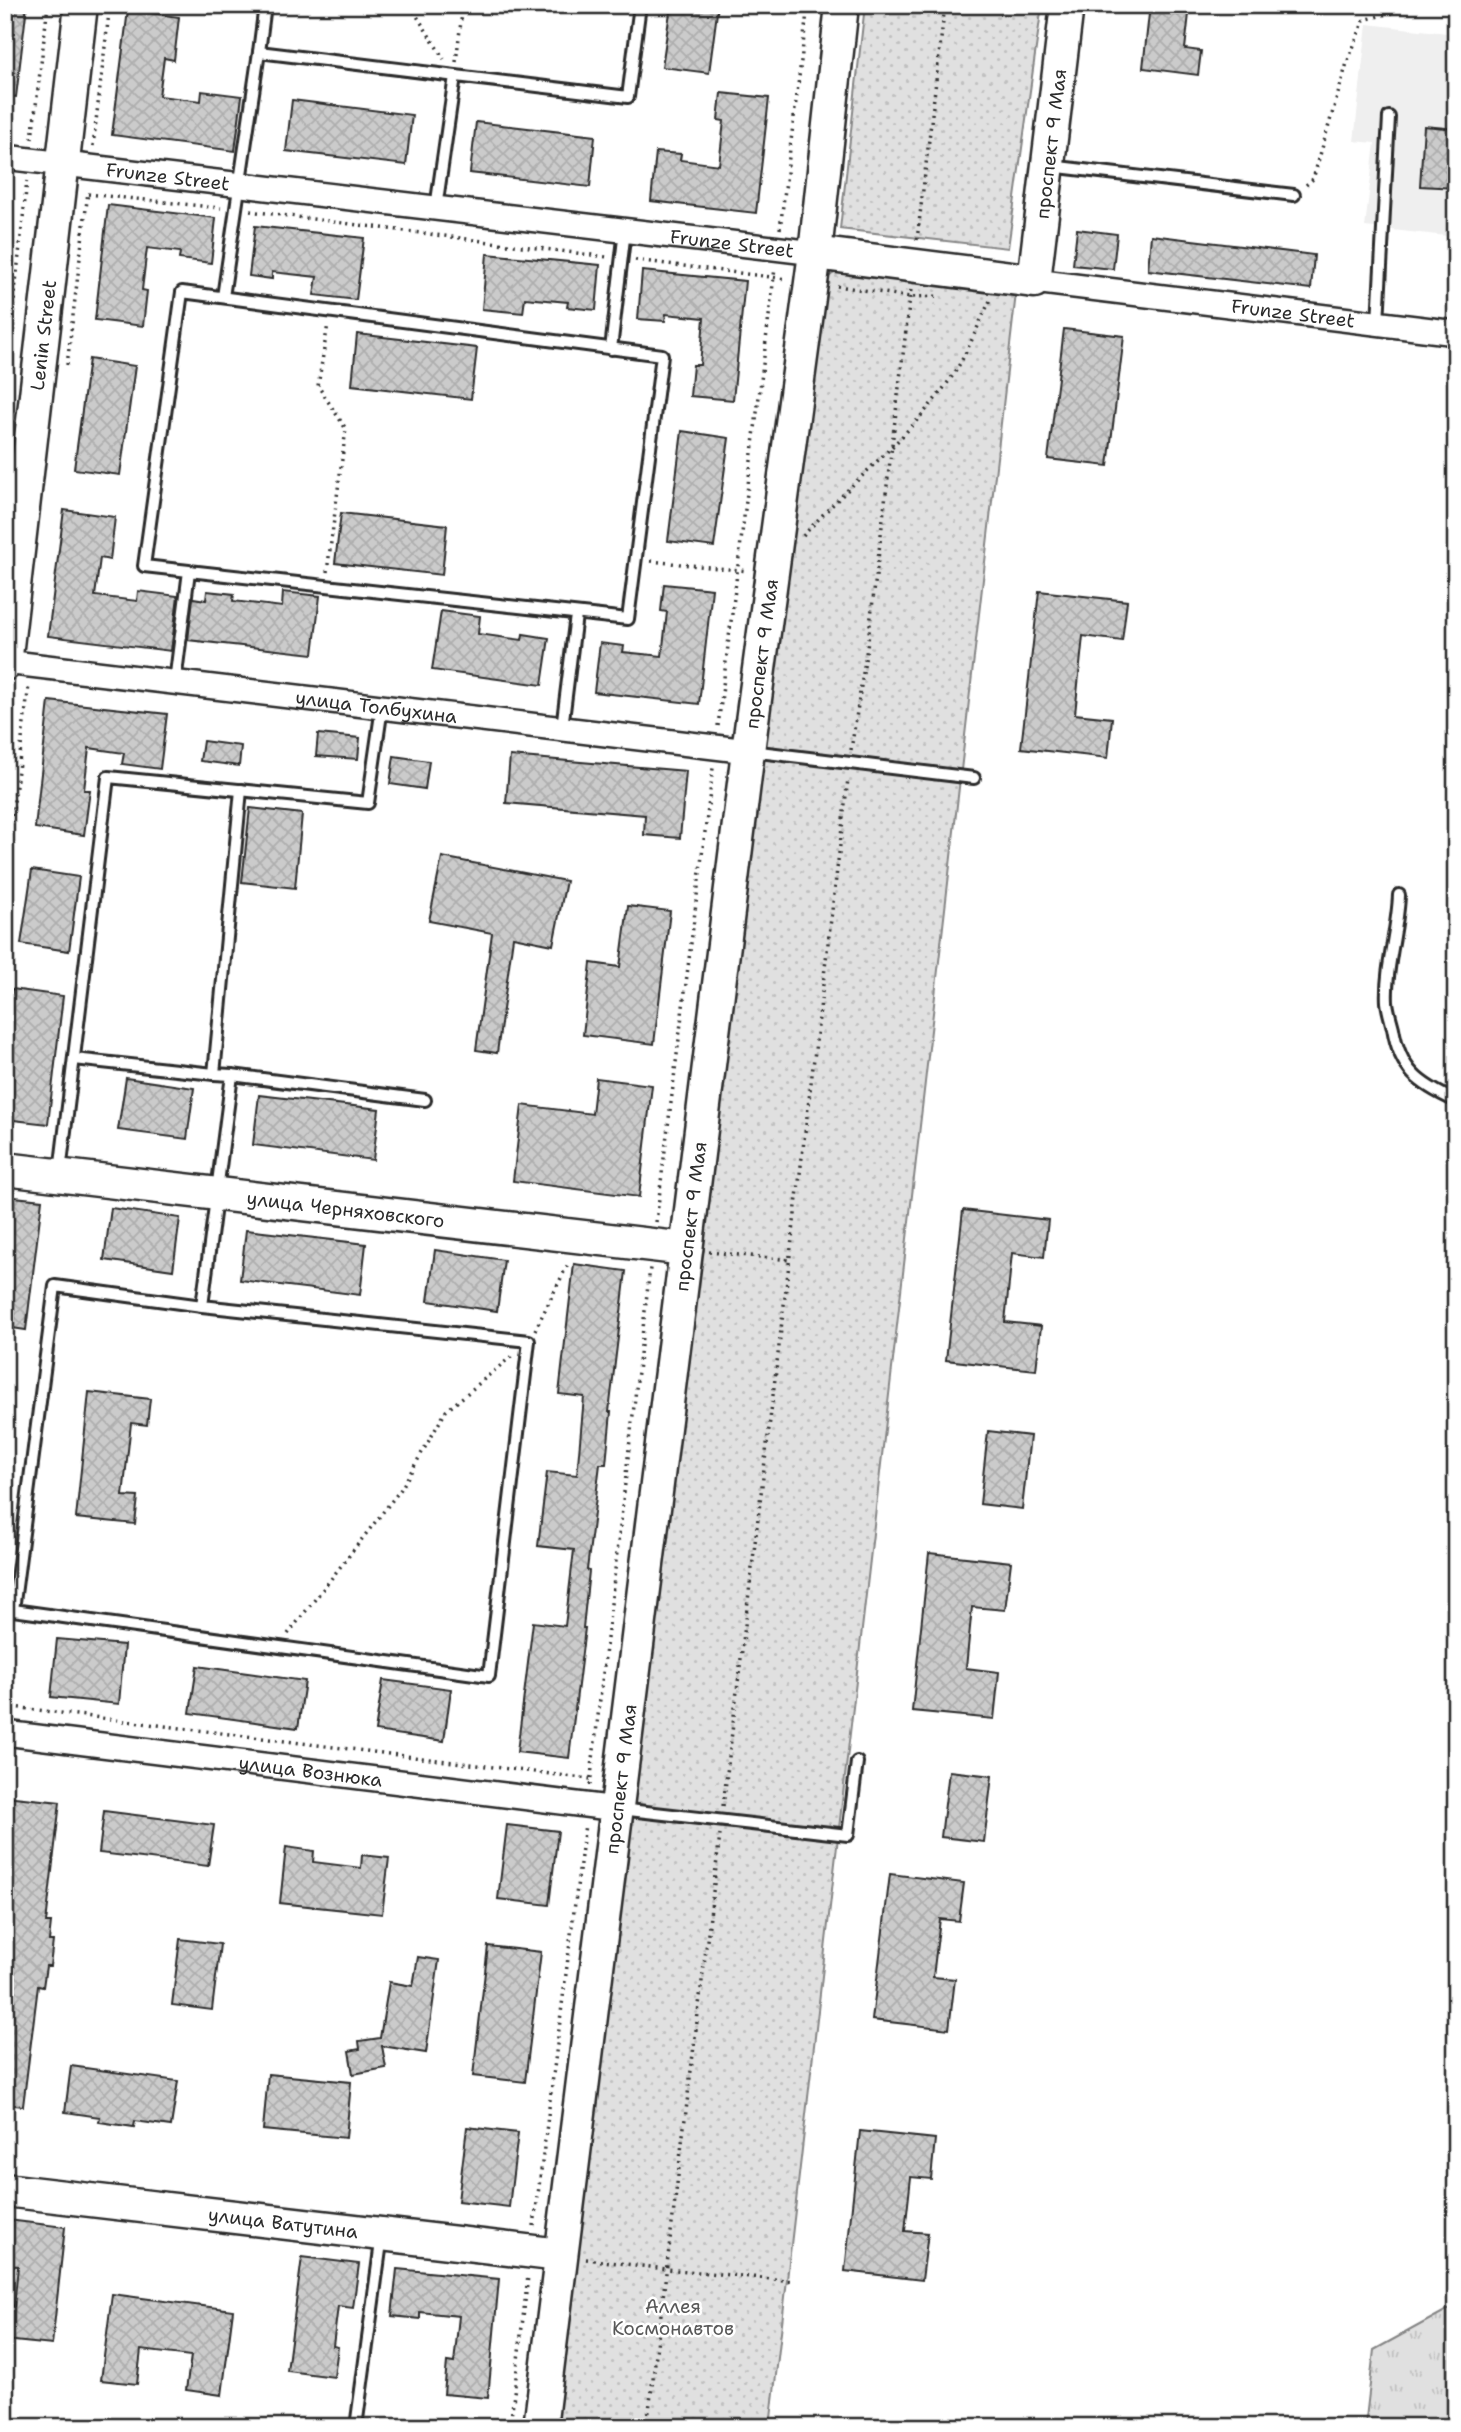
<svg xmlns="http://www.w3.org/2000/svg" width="1461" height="2432" viewBox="0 0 1461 2432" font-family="'Shantell Sans',sans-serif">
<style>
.built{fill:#efefef}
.grass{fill:url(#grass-tufts);stroke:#868686;stroke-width:2}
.park{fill:url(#park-dots);stroke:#868686;stroke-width:2}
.building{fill:url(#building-cross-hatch);stroke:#2b2b2b;stroke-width:2}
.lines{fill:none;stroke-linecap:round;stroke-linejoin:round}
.lane-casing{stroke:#2b2b2b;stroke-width:16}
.street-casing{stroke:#2b2b2b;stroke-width:28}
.secondary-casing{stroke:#2b2b2b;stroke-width:37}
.path{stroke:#2b2b2b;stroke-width:3.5;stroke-dasharray:2 5;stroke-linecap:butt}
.lane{stroke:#fff;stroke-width:10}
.street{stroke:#fff;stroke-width:23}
.secondary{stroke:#fff;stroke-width:32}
.labels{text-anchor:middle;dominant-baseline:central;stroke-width:5;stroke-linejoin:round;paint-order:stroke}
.street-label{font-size:19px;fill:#2b2b2b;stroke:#fff}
.park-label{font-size:19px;fill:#585858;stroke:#fff}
</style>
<defs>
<pattern id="grass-tufts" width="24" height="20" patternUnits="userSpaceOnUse" patternTransform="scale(1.75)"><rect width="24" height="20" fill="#e0e0e0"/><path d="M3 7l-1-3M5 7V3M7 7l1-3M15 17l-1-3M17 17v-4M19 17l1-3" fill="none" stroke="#c0c0c0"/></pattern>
<pattern id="park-dots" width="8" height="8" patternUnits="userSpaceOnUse" patternTransform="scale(1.75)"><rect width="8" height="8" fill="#e0e0e0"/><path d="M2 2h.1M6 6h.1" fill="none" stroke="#c0c0c0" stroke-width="1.8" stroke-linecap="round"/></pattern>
<pattern id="building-cross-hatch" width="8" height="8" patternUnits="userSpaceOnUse" patternTransform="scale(1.75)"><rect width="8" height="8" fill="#cbcbcb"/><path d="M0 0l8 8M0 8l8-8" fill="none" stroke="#aeaeae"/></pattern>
</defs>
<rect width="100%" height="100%" fill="#fff"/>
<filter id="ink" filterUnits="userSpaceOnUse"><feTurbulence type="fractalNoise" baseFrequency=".0143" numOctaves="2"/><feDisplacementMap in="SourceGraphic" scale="14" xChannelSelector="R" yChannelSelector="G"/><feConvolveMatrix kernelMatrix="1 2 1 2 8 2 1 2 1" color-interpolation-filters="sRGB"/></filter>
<g filter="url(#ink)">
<polygon class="built" points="1367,24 1456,34 1456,237 1365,227 1375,143 1354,141"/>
<polygon class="grass" points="1456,2305 1456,2427 1365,2427 1374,2350"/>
<g class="park">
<polygon points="865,5 1042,5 1008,248 840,229"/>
<polygon points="837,271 1016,293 770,2427 550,2427 813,288"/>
</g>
<g class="building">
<polygon points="5,5 27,5 16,97 5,96"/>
<polygon points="671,5 718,5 709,73 662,67"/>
<polygon points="1150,5 1190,5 1185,49 1201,51 1198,75 1143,68"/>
<polygon points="128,10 179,17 174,60 164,58 159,96 201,101 202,91 242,96 235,151 112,135"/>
<polygon points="721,93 769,98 756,213 651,201 656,152 681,154 680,160 719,165 724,121 718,120"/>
<polygon points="292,100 412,115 406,165 286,151"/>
<polygon points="476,122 595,136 590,187 470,173"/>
<polygon points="1424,126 1456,129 1456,188 1420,186"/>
<polygon points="108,205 216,218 211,263 179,259 180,252 147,248 142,290 147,291 143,326 95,320"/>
<polygon points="255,226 364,238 356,300 314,295 317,277 272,272 272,279 249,276"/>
<polygon points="1077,229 1117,234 1113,269 1073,265"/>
<polygon points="1151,235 1314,255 1311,289 1148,270"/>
<polygon points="487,254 600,265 596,310 567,307 568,302 525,298 523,313 482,309"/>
<polygon points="642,271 745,281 733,400 690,396 693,365 700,365 704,318 666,314 665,321 638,319"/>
<polygon points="1064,329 1124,336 1108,466 1048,459"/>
<polygon points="357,334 477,348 471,399 352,385"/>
<polygon points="89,359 135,366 120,475 74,469"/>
<polygon points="682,431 729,438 714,547 668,541"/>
<polygon points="64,510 115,517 110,560 100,558 95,596 137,601 138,591 178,596 171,651 48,636"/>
<polygon points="341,513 447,525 442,575 335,563"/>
<polygon points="664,584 712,589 699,704 594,692 600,643 624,646 623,652 662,656 667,612 661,611"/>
<polygon points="207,591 234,594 233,601 282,607 283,592 320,596 313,654 188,640 193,598 206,600"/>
<polygon points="1039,591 1127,601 1122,641 1083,636 1075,714 1112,718 1108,758 1021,748"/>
<polygon points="441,611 480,616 478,634 522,640 523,634 549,638 542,685 432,670"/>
<polygon points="49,701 167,714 160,769 122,764 124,753 89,748 84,790 90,790 84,835 35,828"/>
<polygon points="318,734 360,738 358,759 316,756"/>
<polygon points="203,741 241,746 239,766 200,761"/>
<polygon points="394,756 429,761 425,789 390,784"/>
<polygon points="510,756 686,771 680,838 644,835 645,815 506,803"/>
<polygon points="250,808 302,814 295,888 242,882"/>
<polygon points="442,857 566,881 553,945 513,937 497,1053 476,1050 492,933 429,921"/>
<polygon points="32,870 79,877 69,951 21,944"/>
<polygon points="628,906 670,911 654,1044 583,1035 591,963 620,967"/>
<polygon points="12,989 63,996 48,1124 5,1119 5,1047"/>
<polygon points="126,1078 194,1088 187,1139 118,1130"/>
<polygon points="596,1078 652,1085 639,1197 513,1181 522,1105 592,1114"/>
<polygon points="259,1095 379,1109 373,1160 253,1145"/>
<polygon points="5,1196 42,1200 26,1330 5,1327"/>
<polygon points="111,1208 180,1218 173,1270 104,1260"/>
<polygon points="963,1210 1048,1220 1044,1257 1012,1253 1005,1322 1041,1326 1036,1370 946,1360"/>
<polygon points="246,1230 366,1244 360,1295 240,1280"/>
<polygon points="435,1250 504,1260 497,1311 428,1301"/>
<polygon points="574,1264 626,1271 609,1412 611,1412 606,1464 600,1464 587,1570 589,1571 583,1628 585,1628 569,1758 517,1752 533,1622 565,1626 574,1550 538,1546 547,1472 577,1475 584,1397 559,1394"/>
<polygon points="89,1392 150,1399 147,1425 131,1423 123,1496 138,1497 135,1524 76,1518"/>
<polygon points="988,1431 1030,1436 1022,1509 980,1504"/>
<polygon points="929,1553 1011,1562 1005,1610 972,1607 966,1668 999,1672 994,1719 912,1711"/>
<polygon points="57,1639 124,1645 119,1704 51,1697"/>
<polygon points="197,1666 305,1681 298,1728 190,1713"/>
<polygon points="383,1680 451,1689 444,1741 375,1731"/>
<polygon points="949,1771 992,1776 984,1842 941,1837"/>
<polygon points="5,1796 60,1802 46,1923 51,1923 49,1941 53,1941 50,1966 46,1966 43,1987 38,1986 23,2106 5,2104 5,1872 9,1836 5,1836"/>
<polygon points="104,1811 214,1825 208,1866 99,1853"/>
<polygon points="507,1825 558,1831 549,1905 498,1899"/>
<polygon points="286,1847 314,1851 313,1862 361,1868 362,1855 389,1858 382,1914 280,1903"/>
<polygon points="890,1874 964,1883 959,1921 940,1919 933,1977 955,1979 949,2029 872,2020"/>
<polygon points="180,1939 220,1944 212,2010 172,2005"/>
<polygon points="488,1946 541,1952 525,2082 473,2076"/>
<polygon points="418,1957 439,1960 426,2053 382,2046 386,2068 353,2074 349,2051 360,2049 359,2041 380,2038 389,1982 413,1986"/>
<polygon points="71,2066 178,2081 171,2126 135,2121 134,2127 99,2122 100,2117 65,2112"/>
<polygon points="268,2074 351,2082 346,2138 263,2130"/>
<polygon points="467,2127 518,2133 509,2207 458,2201"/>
<polygon points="860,2131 935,2139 931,2179 911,2177 905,2231 928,2233 922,2280 845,2271"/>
<polygon points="8,2220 65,2227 52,2345 5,2340 7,2305 14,2306 18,2266 5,2265"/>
<polygon points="302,2257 359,2264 353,2308 338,2306 333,2346 338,2347 334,2377 287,2371"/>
<polygon points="397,2269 499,2279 488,2398 444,2394 447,2362 454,2363 459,2316 420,2312 420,2319 392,2316"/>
<polygon points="112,2294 233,2310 222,2395 186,2390 191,2356 141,2350 137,2384 101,2380"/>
</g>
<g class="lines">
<defs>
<g id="lane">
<polyline points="265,5 259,52 628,97 640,5"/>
<polyline points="1050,166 1294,195"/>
<polyline points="436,208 455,76"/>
<polyline points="223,297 259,52"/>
<polyline points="1378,323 1389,117"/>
<polyline points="611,349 625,230"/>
<polyline points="175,682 189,571 144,566 182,292 662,355 628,619 189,571"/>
<polyline points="562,728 576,615"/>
<polyline points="751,751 974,778"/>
<path d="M1399,895C1398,929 1385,969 1387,1002C1388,1011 1391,1020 1393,1028C1400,1070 1418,1084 1456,1101"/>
<polyline points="74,1059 214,1074"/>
<polyline points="232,1075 425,1100"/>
<polyline points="60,1172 108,777 368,803 382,707"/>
<polyline points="202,1306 529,1341 489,1676 13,1610 55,1286 202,1306 232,1075 214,1074 241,790"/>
<polyline points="620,1809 848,1835 857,1762"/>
<polyline points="356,2427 382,2235"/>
</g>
<g id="street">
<path id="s1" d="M5,157L815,253"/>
<path id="s2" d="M1034,281L1456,333"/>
<path id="s3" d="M5,662L748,751"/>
<path id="s4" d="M5,1733L617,1809"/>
</g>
<g id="secondary">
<path id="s5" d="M815,253L1034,281L1067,5"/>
<path id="s6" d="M5,664L81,5"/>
<path id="s7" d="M5,1169L686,1249"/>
<path id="s8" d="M5,2190L560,2255"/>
<path id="s9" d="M540,2427L748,751L815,253L842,5"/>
</g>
</defs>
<use href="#lane" class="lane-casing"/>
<use href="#street" class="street-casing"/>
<use href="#secondary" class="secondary-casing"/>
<g class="path">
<polyline points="410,5 444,59"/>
<polyline points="456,62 463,5"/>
<polyline points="32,139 48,5"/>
<polyline points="93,146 110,5"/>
<polyline points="1306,185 1313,179 1347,63 1364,20 1421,5"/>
<polyline points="88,194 221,208"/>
<polyline points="250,211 607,257"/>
<polyline points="780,229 808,5"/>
<polyline points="917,240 945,5"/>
<polyline points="635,260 787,279"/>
<polyline points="837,286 910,297 940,296"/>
<polyline points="67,365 88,192"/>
<polyline points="5,384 27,181"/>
<path d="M803,536C851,482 909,438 951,378C967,355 977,326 990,301"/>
<polyline points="651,561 748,571"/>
<polyline points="327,572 346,429 318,386 328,324"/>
<polyline points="718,726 775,268"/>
<polyline points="851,750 868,641 911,289"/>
<polyline points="5,871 29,685"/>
<polyline points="656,1222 713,768"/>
<polyline points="709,1252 791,1260"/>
<polyline points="535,1330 569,1262"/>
<polyline points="288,1634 401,1489 446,1411 512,1356"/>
<polyline points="5,1706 590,1779"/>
<polyline points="590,1785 650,1268"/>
<polyline points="723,1806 848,779"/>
<polyline points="534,2226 585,1824"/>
<polyline points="586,2259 666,2269 794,2281"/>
<polyline points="510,2427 528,2276"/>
<polyline points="647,2427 720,1835"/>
</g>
<use href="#lane" class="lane"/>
<use href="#street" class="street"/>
<use href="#secondary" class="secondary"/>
</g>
</g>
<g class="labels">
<g class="street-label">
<text stroke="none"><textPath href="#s5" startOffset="359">проспект 9 Мая</textPath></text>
<text stroke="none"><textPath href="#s1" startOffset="164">Frunze Street</textPath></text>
<text stroke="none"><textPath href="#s1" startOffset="732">Frunze Street</textPath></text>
<text stroke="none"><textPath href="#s2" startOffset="261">Frunze Street</textPath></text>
<text stroke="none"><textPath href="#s6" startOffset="331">Lenin Street</textPath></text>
<text stroke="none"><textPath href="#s9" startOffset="1787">проспект 9 Мая</textPath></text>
<text stroke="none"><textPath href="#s3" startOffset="374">улица Толбухина</textPath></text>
<text stroke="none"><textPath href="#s7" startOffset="343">улица Черняховского</textPath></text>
<text stroke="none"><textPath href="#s9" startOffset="1220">проспект 9 Мая</textPath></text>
<text stroke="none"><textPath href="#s4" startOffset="308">улица Вознюка</textPath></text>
<text stroke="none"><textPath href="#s9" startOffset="653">проспект 9 Мая</textPath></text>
<text stroke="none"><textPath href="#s8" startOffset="280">улица Ватутина</textPath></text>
</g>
<g class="park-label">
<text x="673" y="2306">Аллея<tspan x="673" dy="22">Космонавтов</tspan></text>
</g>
</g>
<rect width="1461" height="2432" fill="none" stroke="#fff" stroke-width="28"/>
<rect x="14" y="14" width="1433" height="2404" fill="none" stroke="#2b2b2b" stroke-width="2.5" filter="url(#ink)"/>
</svg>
